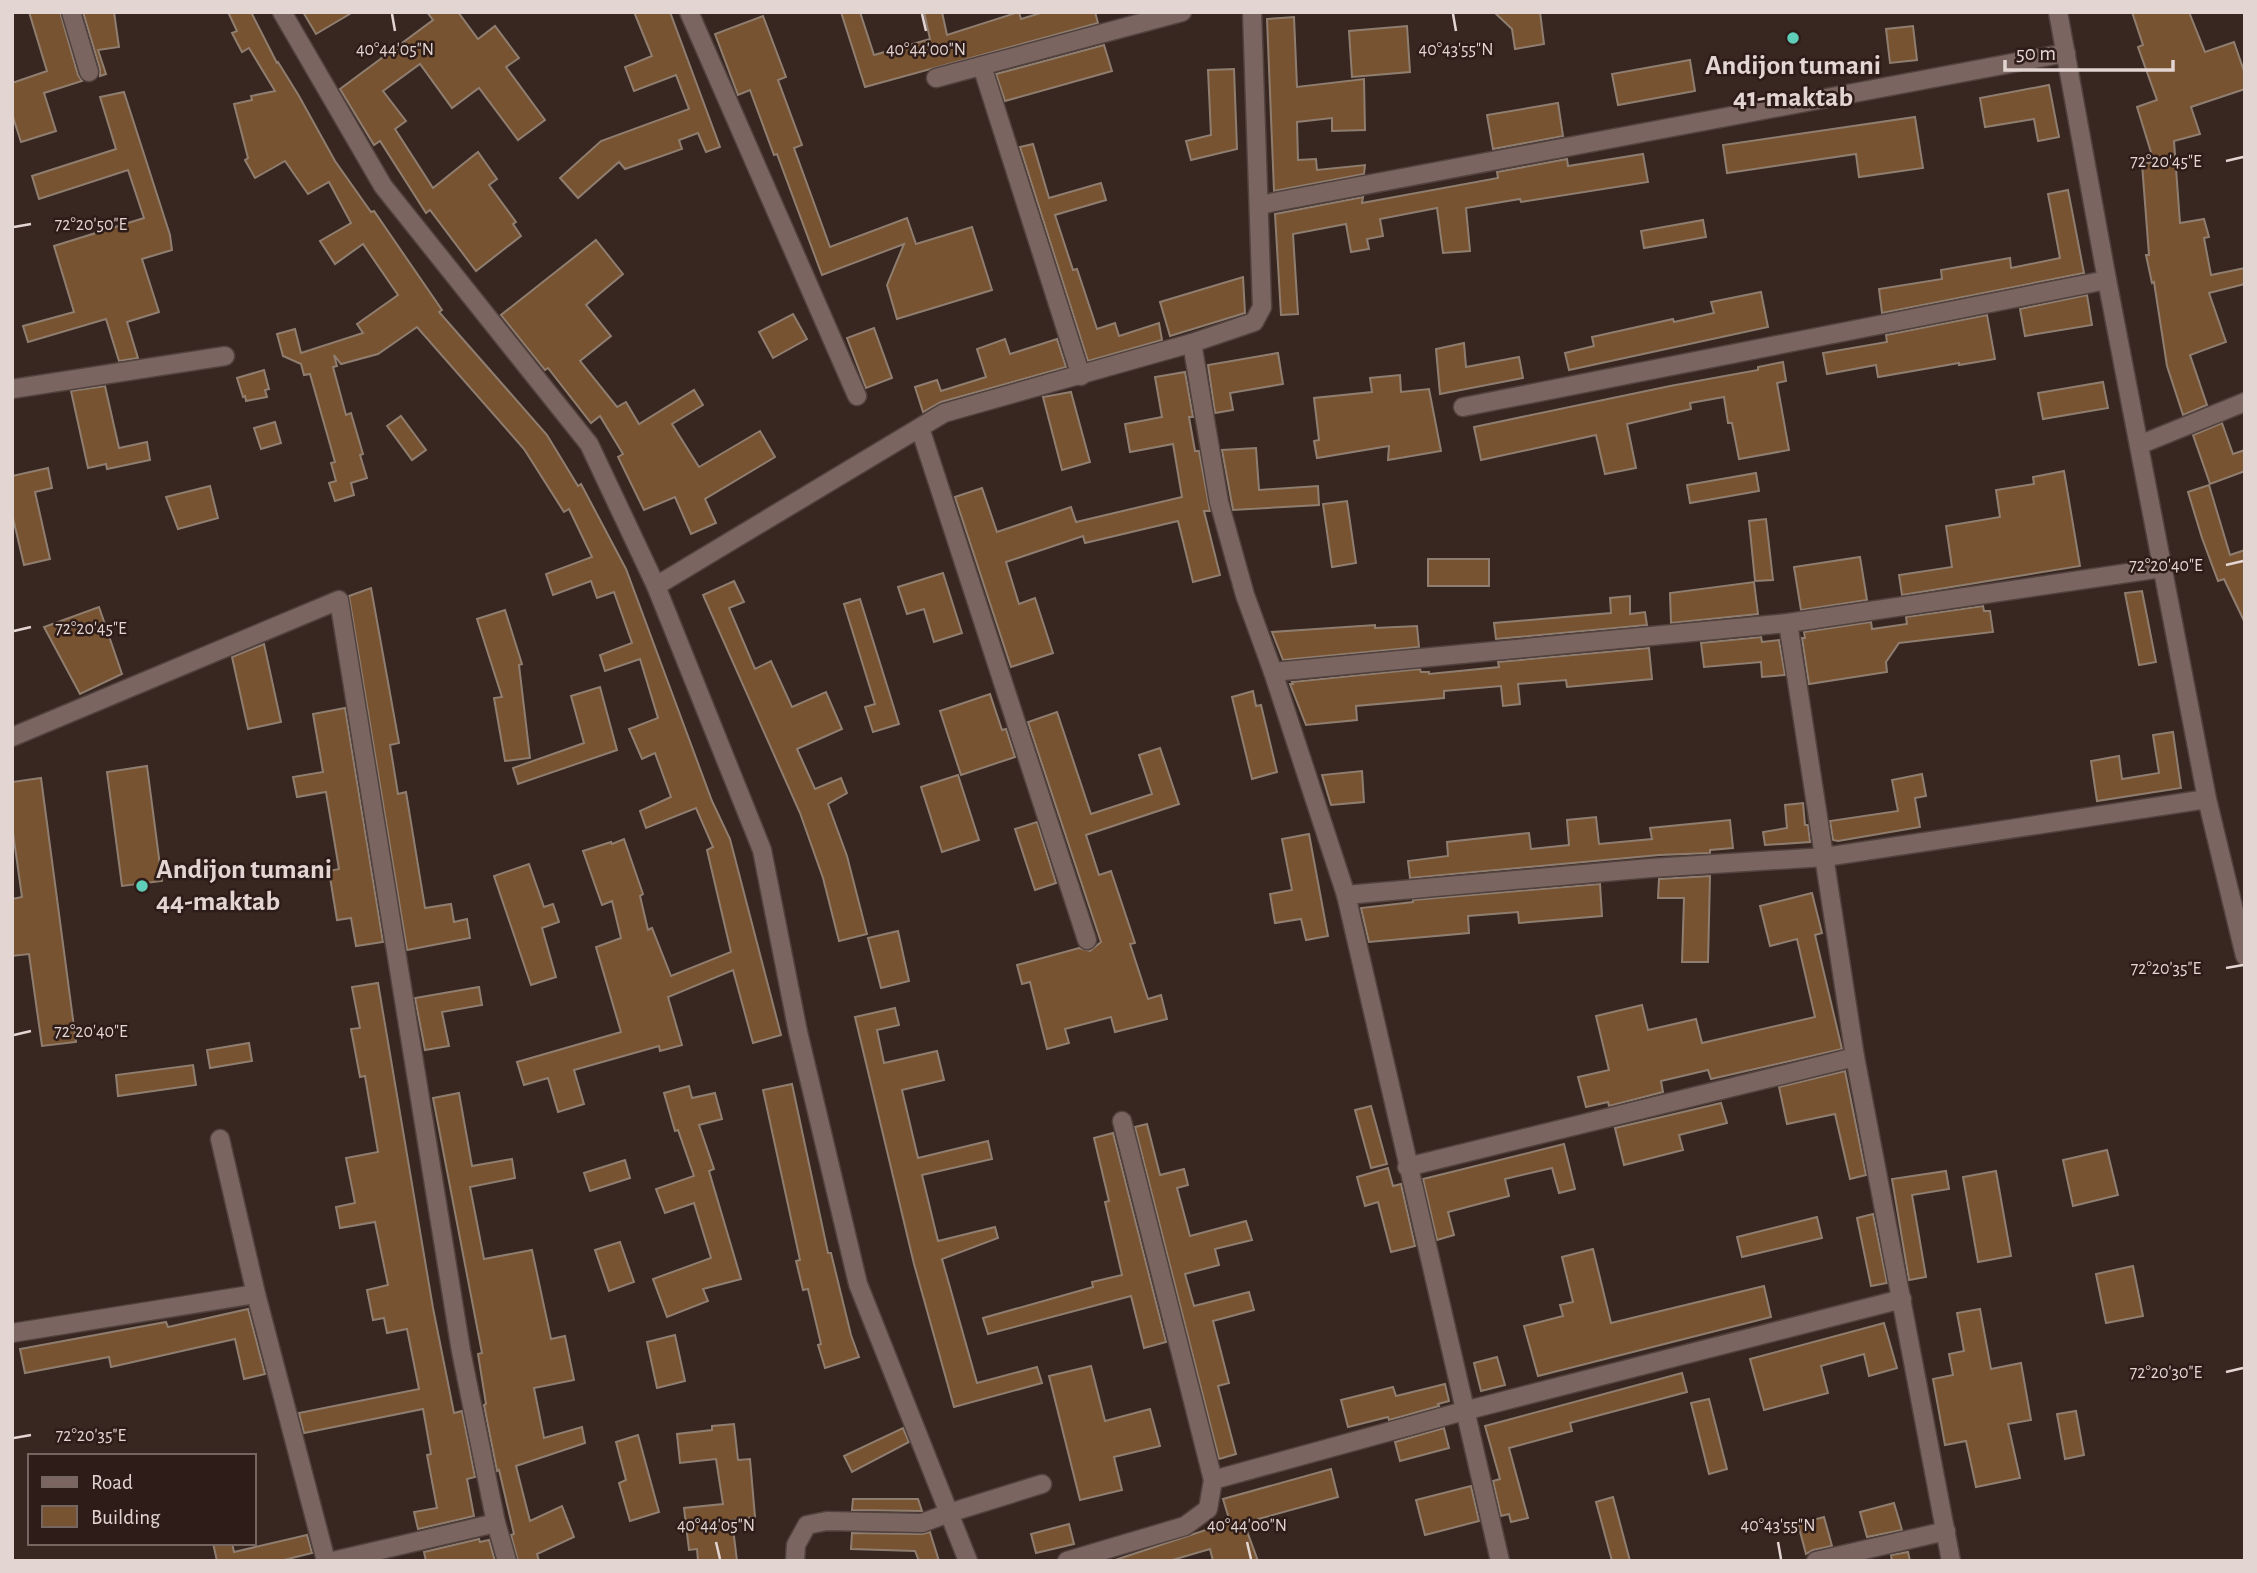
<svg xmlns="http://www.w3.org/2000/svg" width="2257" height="1573" viewBox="0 0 2257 1573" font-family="'Alegreya Sans',sans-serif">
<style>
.building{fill:#785332;stroke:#8f7e6f;stroke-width:2}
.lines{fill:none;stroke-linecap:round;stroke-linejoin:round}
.minor-casing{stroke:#52423f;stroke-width:21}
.minor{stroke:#7b6560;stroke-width:18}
.ticks{fill:none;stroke:#e2d5d2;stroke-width:2.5}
.poi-dot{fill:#5eceb8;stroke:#2e1c18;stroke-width:2.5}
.labels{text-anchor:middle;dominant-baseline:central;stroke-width:5;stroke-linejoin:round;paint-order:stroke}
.poi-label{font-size:28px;font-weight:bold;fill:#e2d5d2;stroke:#2e1c18}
.ticks-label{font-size:18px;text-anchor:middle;fill:#e2d5d2;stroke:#2e1c18;stroke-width:5;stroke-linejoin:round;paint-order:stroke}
</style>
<rect width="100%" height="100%" fill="#382621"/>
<g class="building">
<polygon points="29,12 60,12 78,75 82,81 44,93 56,131 21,142 12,114 12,83 47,71"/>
<polygon points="83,12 114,12 119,47 98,50 106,74 100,76 100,69"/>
<polygon points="228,12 251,12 277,63 278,62 299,96 335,161 371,212 374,211 442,310 439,312 547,435 578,486 581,484 626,569 712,801 730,839 781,1035 753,1043 733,970 668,997 682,1045 660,1051 659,1046 574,1070 584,1104 558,1112 548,1078 524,1085 517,1062 621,1032 596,947 621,938 612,901 602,905 583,851 611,842 612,844 624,839 643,894 640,896 648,930 652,928 671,976 731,952 707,850 713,847 696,808 646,828 640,811 671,797 655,753 642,759 629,729 658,718 640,659 605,671 600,655 632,643 614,592 597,598 591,581 553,595 546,574 592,557 569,509 564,512 524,449 417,327 378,354 341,364 334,355 337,366 333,367 346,415 351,413 363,454 360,455 367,478 351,483 354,495 335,501 329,483 336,481 331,463 335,462 310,374 304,375 301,364 283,356 277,334 295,329 301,353 363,333 357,324 398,295 363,244 335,264 320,241 351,223 329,182 308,194 285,161 255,178 245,160 248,158 234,104 252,100 251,96 275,91 249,48 242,52 232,33 237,31"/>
<polygon points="303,12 353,12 316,34"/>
<polygon points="427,12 458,12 478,39 495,26 519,58 506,67 545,120 518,140 479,88 452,108 420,64 383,91 406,121 395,129 433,188 478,152 497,179 489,185 516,222 513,224 521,236 476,271 430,210 426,213 380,141 374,145 340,89 433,20"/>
<polygon points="634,12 670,12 720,147 706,152 698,133 679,140 682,149 625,169 619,162 578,198 560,178 601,141 689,109 676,75 634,91 625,67 652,56"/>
<polygon points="841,12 860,12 874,55 930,39 924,12 942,12 947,35 1019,12 1021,19 1044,12 1095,12 1098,23 865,87"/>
<polygon points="1494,12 1540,12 1544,44 1515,49 1512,29"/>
<polygon points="2132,12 2189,12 2205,52 2234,42 2245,74 2245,89 2191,107 2200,134 2174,141 2180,223 2204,219 2209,237 2204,238 2211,275 2245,268 2245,284 2209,293 2226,342 2190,355 2207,405 2183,415 2167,366 2154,282 2152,283 2146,255 2149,255 2142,164 2154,162 2137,107 2157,100 2138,47 2143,45"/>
<polygon points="763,16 786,77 778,80 802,145 794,148 830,247 907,218 916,244 972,227 992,290 897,319 887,285 904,244 822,275 777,154 774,155 750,90 738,95 715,34"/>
<polygon points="1294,17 1297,87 1364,79 1365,130 1332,131 1332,118 1297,122 1298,160 1316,159 1317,170 1365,165 1364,174 1274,191 1267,19"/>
<polygon points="1407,26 1410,72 1352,77 1349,31"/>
<polygon points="1913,26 1917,60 1890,63 1886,29"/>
<polygon points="1104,45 1112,71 1005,101 996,74"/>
<polygon points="1690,60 1695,91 1618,105 1612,74"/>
<polygon points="1234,69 1237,149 1191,160 1186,141 1211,135 1208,70"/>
<polygon points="2049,85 2059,137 2038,141 2034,119 1985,127 1980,98"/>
<polygon points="124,92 170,235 172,250 142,259 159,312 127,322 138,358 119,361 106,319 28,342 23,326 74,312 54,246 144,218 128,170 39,199 32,176 116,149 100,97"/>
<polygon points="1558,103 1563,136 1493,149 1487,115"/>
<polygon points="1915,117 1923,168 1859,177 1856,154 1727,173 1723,145"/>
<polygon points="1033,144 1049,198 1101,183 1106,200 1055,215 1073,270 1077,269 1097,329 1115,323 1119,336 1159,323 1162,340 1088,361 1020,147"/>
<polygon points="1643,154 1648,182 1521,202 1520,199 1466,208 1470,251 1443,253 1437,208 1380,219 1383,236 1367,239 1369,249 1351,252 1346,224 1293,234 1298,314 1281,315 1275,214 1363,197 1362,203 1498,178 1497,172 1567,159 1568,166"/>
<polygon points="2068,190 2084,273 1882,313 1879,289 1942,279 1941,270 2010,258 2011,268 2060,258 2048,194"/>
<polygon points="1703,220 1706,237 1644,248 1641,231"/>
<polygon points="596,240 623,274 586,305 611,336 580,361 617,407 626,402 639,424 694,390 703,405 672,424 699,467 760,431 775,457 705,499 716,523 691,534 675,497 644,510 618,457 623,454 600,416 591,423 548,368 545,370 501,315"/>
<polygon points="1243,277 1245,313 1170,336 1160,302"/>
<polygon points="1761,292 1768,327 1569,370 1565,353 1594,346 1592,337 1673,319 1674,322 1714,313 1711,302"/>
<polygon points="2087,295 2092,325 2025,336 2020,309"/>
<polygon points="793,314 807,339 773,358 759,332"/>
<polygon points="1987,315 1995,359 1959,365 1959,363 1878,377 1876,365 1827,374 1823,353 1887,342 1886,335"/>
<polygon points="874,328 892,378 866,388 847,338"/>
<polygon points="1005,339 1010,354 1057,339 1066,367 941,402 923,412 915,387 937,380 941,391 986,377 977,349"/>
<polygon points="1464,343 1466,367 1519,357 1523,378 1440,394 1436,349"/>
<polygon points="1278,353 1283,384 1230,393 1233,410 1215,413 1208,365"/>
<polygon points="1783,362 1786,381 1777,383 1789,450 1739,459 1732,423 1728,423 1724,397 1690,403 1691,409 1627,424 1636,468 1605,474 1596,435 1481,460 1474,427 1670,386 1758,370 1758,367"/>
<polygon points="264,370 269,389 265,390 267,397 246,401 245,396 243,397 237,378"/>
<polygon points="1185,372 1193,417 1189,417 1195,451 1199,451 1210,511 1204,511 1220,575 1193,582 1178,521 1085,543 1083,536 1006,562 1019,604 1035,598 1053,653 1011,667 955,497 982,488 997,532 1071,507 1076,522 1182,497 1173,444 1130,452 1125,424 1162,417 1155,377"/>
<polygon points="1400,375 1401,392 1429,389 1441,451 1388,460 1389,446 1317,458 1314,441 1319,440 1314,398 1372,392 1370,378"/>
<polygon points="2103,382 2108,408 2043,419 2038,393"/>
<polygon points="105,386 119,448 147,442 150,460 107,469 106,464 88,468 71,391"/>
<polygon points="1071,392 1090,462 1062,470 1043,397"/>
<polygon points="401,416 426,450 412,460 387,426"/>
<polygon points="275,422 281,443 261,449 254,428"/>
<polygon points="2222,423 2233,454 2245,450 2245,471 2210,484 2193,435"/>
<polygon points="1256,448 1259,490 1318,486 1319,505 1233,510 1222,450"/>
<polygon points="48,468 52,488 35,492 50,559 24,565 12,514 12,476"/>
<polygon points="2064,471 2080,566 1902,595 1899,575 1952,567 1946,526 2000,517 1996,490 2034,484 2033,477"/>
<polygon points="1756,473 1759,491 1690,503 1687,485"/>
<polygon points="2209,485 2230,555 2245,550 2245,623 2224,579 2218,581 2202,538 2188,492"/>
<polygon points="210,486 218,518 178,529 166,497"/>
<polygon points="1347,501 1356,563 1332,567 1323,504"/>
<polygon points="1766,519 1773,580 1755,581 1749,521"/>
<polygon points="1860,557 1867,600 1801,610 1794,567"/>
<rect x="1428" y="559" width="61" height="27"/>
<polygon points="943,573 962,633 934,642 924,609 907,614 898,587"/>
<polygon points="734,581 744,602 729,608 755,669 771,661 792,707 826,692 842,729 797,749 815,789 841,778 847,793 828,804 847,856 867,934 839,941 823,878 800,813 703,595"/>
<polygon points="1754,582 1758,614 1671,623 1670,593"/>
<polygon points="371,588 399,743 390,745 398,794 406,792 425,908 451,904 454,922 467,919 470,938 407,950 349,596"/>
<polygon points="2142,591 2156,662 2139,665 2125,593"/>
<polygon points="1630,596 1630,614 1645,612 1647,625 1496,639 1494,623 1611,613 1610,598"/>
<polygon points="860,599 899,724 873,732 865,707 875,704 844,604"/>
<polygon points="1983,606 1984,611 1990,611 1993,632 1899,643 1886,662 1887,672 1809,684 1802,638 1805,638 1804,632 1871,622 1872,629 1907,624 1906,617"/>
<polygon points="99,607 122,674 80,694 44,627"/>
<polygon points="505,610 522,664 519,665 530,758 505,761 494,698 502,697 477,619"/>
<polygon points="1375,625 1375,628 1417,626 1419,647 1283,660 1272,632"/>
<polygon points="1761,637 1762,642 1779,640 1785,675 1762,677 1761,662 1704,667 1701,643"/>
<polygon points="264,644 281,722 248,729 232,657"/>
<polygon points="1649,648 1652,679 1567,687 1566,680 1518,684 1520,704 1503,706 1501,686 1444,691 1444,698 1356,706 1357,720 1306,725 1290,684 1293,684 1292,682 1420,669 1421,672 1429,672 1429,674 1499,667 1498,662"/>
<polygon points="600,687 617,750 518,784 513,768 584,743 571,696"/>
<polygon points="1253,691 1256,706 1261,705 1277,772 1252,779 1232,697"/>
<polygon points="990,694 1002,730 1006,729 1015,757 961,775 940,711"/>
<polygon points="345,708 383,942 356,946 351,918 337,920 329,871 339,869 326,792 297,797 293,777 323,772 313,714"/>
<polygon points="1057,712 1091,814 1152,794 1139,755 1160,748 1179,804 1086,835 1099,875 1111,871 1135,943 1130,944 1148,999 1161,995 1167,1019 1115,1032 1111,1017 1065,1029 1069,1043 1047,1049 1030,982 1022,984 1017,965 1079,948 1090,951 1101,942 1028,722"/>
<polygon points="2173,732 2181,788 2097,801 2091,761 2119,756 2122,779 2159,773 2153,735"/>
<polygon points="147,766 162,881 122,886 107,772"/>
<polygon points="1362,771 1364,802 1331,805 1322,775"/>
<polygon points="1922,774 1926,796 1915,798 1920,827 1838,841 1833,840 1830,821 1898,811 1892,780"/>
<polygon points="958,775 979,840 942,852 921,787"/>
<polygon points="41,778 76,1042 42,1046 29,954 12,956 12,899 22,897 12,826 12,782"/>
<polygon points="1803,803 1805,825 1808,825 1810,842 1765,845 1763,832 1787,828 1785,805"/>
<polygon points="1596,817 1599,844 1652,839 1650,828 1730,820 1733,848 1710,850 1710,853 1659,855 1410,878 1408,861 1448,856 1447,842 1529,833 1531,849 1569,845 1567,820"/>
<polygon points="1037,822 1056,883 1035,890 1015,829"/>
<polygon points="1309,834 1328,936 1306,940 1301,919 1275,923 1270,894 1292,890 1282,839"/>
<polygon points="529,864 544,907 553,904 559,922 542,928 556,977 531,985 494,876"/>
<polygon points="1710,876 1708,962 1682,962 1684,898 1658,898 1659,879"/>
<polygon points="1600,884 1602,916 1519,923 1518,912 1468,916 1469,933 1369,942 1361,908 1413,902 1413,900"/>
<polygon points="1812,893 1822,933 1815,935 1842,1049 1711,1079 1708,1070 1661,1081 1663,1092 1609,1106 1608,1102 1586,1107 1578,1077 1609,1070 1596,1016 1642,1005 1648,1030 1696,1019 1702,1043 1815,1017 1797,939 1770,946 1760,906"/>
<polygon points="898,931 909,981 881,988 868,938"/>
<polygon points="378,983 433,1308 454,1413 462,1411 475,1477 467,1479 474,1516 418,1529 414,1512 437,1508 427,1455 431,1454 423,1409 304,1433 299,1413 419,1389 407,1329 387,1333 384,1318 373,1320 367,1290 388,1285 375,1222 340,1228 336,1207 355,1203 346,1158 378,1152 365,1076 360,1077 351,1029 360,1028 352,987"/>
<polygon points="479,987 482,1005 442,1012 449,1046 425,1050 415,998"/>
<polygon points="895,1008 899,1025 877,1030 884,1063 937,1051 944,1080 902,1090 918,1158 988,1141 992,1159 922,1175 938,1241 995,1227 998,1238 942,1259 977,1383 1037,1367 1042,1383 954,1407 914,1264 855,1017"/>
<polygon points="249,1043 252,1061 210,1068 207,1050"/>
<polygon points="193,1065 196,1085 118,1096 116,1075"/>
<polygon points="1845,1071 1866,1175 1850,1179 1835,1114 1787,1124 1779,1087"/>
<polygon points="792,1084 828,1253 831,1253 851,1335 859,1357 825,1368 818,1345 821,1344 808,1289 803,1290 796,1261 800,1260 763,1090"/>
<polygon points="689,1086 692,1098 715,1093 722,1119 699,1125 714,1169 709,1171 741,1279 703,1289 708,1301 667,1317 653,1279 711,1258 694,1203 665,1213 656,1189 694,1176 678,1130 675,1131 664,1093"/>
<polygon points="459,1093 472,1166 512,1159 515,1178 470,1187 484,1259 532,1250 551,1339 565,1336 574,1380 534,1388 544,1438 582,1427 585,1443 516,1466 530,1521 562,1506 574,1537 537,1554 539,1561 518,1561 511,1535 514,1534 499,1470 497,1471 484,1405 486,1404 478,1354 482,1353 433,1098"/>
<polygon points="1721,1103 1727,1123 1679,1135 1683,1150 1624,1165 1615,1128"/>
<polygon points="1371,1106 1387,1164 1371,1168 1355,1110"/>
<polygon points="1147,1124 1160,1175 1184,1169 1188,1185 1177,1188 1190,1236 1246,1221 1252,1240 1215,1249 1219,1265 1185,1274 1194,1306 1249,1292 1254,1310 1213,1321 1229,1383 1218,1386 1236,1454 1219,1459 1135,1127"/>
<polygon points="1113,1133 1166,1342 1144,1348 1131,1296 988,1334 983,1318 1093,1287 1092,1282 1122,1275 1105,1202 1109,1201 1094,1138"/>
<polygon points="1564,1144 1575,1189 1559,1193 1552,1168 1505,1179 1509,1196 1448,1212 1454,1235 1437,1240 1423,1179"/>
<polygon points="2107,1150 2118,1195 2073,1206 2063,1160"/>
<polygon points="625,1160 630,1178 590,1191 584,1173"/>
<polygon points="1388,1168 1393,1186 1401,1184 1415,1246 1391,1252 1378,1202 1365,1206 1357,1177"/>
<polygon points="1946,1171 1949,1189 1912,1195 1926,1277 1909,1280 1892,1179"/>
<polygon points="1996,1171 2011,1256 1978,1262 1963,1177"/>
<polygon points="1873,1214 1887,1283 1871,1286 1857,1218"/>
<polygon points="1817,1217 1822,1238 1742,1257 1737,1237"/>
<polygon points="620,1242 634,1282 609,1291 595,1250"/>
<polygon points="1593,1249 1611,1323 1764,1286 1771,1317 1538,1376 1524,1326 1563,1316 1560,1305 1573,1302 1562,1257"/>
<polygon points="2133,1266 2143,1316 2106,1323 2096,1274"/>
<polygon points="248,1309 265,1374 244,1379 235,1339 111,1367 109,1357 25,1373 20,1349 166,1322 168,1327"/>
<polygon points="1980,1309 1991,1369 2021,1363 2031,1420 2008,1424 2020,1478 1976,1487 1966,1441 1945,1445 1933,1379 1953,1375 1949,1354 1964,1351 1957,1313"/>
<polygon points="1884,1323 1897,1368 1869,1376 1864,1354 1821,1366 1828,1393 1764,1410 1750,1359"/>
<polygon points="675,1335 685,1381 657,1388 647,1342"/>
<polygon points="1497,1357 1505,1385 1481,1391 1474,1363"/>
<polygon points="1091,1366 1105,1421 1150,1409 1160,1446 1114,1457 1122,1490 1080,1500 1049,1376"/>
<polygon points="1682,1373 1687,1392 1570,1423 1572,1431 1509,1448 1528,1518 1511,1522 1509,1514 1501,1516 1493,1481 1500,1479 1485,1426"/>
<polygon points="1445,1384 1449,1401 1438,1404 1439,1406 1389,1420 1388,1417 1348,1427 1341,1400 1393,1387 1396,1396"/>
<polygon points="1709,1399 1727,1469 1709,1474 1691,1403"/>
<polygon points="2076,1411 2084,1455 2065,1459 2057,1414"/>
<polygon points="734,1424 738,1460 750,1459 755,1517 732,1520 737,1561 698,1561 697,1549 689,1550 684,1508 723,1504 716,1459 680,1463 677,1434 712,1430 712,1426"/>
<polygon points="903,1428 909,1442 852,1472 844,1456"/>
<polygon points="1444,1428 1449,1448 1400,1461 1395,1442"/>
<polygon points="638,1435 659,1512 630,1521 619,1483 626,1480 616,1442"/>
<polygon points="1331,1469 1338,1497 1244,1523 1258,1561 1213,1561 1210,1549 1169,1561 1112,1561 1230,1522 1223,1499"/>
<polygon points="1471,1486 1479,1521 1425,1535 1416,1500"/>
<polygon points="1613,1497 1630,1561 1612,1561 1596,1502"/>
<polygon points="853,1499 918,1499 922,1511 852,1510"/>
<polygon points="1894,1503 1902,1530 1867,1537 1860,1512"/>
<polygon points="1824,1517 1832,1546 1813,1550 1806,1554 1798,1524"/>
<polygon points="1069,1524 1074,1544 1036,1553 1031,1534"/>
<polygon points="930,1532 939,1561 919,1561 915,1551 851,1549 852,1533 922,1534"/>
<polygon points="307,1535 312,1553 280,1561 217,1561 213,1543 232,1543 234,1552"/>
<polygon points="479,1539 480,1542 489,1540 495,1561 426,1561 424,1552"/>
<polygon points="1908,1552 1910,1561 1892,1561 1891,1555"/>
</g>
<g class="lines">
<defs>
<g id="minor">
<polyline points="71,12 89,72"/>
<polyline points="282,12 383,186 589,444 656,586 762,850 798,1032 858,1284 968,1561"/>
<polyline points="689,12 857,396"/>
<polyline points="1252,12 1262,307 1254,322 1192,343 1219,502 1245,595 1273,672 1346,895 1500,1561"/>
<polyline points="2058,12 2107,280 2207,799 2245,956"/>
<polyline points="982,66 1081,376"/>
<polyline points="936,78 1182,12"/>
<polyline points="1259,205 2066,53"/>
<polyline points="12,389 225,356"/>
<polyline points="1463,407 2107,280"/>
<polyline points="920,428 1087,940"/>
<polyline points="2139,445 2245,402"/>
<polyline points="656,586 944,413 1192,343"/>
<polyline points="1788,623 1855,1057 1951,1561"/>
<polyline points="1273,672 1788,623 2162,568"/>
<polyline points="12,737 339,600 461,1351 496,1523 507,1561"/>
<polyline points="1346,895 1651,868 1825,857 2207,799"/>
<polyline points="220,1139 256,1294 326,1561"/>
<polyline points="1407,1167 1855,1057"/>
<polyline points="12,1333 256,1294"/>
<polyline points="1213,1480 1464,1411 1902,1299"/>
<polyline points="333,1561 496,1523"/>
<polyline points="795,1561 796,1545 807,1525 827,1521 922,1523 949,1513 1042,1484"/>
<polyline points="1067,1561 1185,1526 1208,1509 1213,1480 1122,1121"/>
<polyline points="1816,1561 1946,1531"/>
</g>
</defs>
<use href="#minor" class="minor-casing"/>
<use href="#minor" class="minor"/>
</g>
<path class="ticks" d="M392,14L395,31M922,14L926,31M1453,14L1456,31M2226,161L2243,157M14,227L31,224M2226,565L2243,561M14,631L31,627M2226,968L2243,965M14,1035L31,1031M2226,1372L2243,1368M14,1438L31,1435M716,1542L720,1559M1247,1542L1251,1559M1778,1542L1781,1559"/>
<g class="poi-dot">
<circle cx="1793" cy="38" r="7"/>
<circle cx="142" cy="886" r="7"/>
</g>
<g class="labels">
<g class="poi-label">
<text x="1793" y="66">Andijon tumani<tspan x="1793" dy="32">41-maktab</tspan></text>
<text x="156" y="870" text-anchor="start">Andijon tumani<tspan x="156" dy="32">44-maktab</tspan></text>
</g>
</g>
<g class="ticks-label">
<text x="395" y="55">40°44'05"N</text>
<text x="926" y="55">40°44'00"N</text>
<text x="1456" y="55">40°43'55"N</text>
<text x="2166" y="167">72°20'45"E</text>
<text x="91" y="230">72°20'50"E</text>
<text x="2166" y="571">72°20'40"E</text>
<text x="91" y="634">72°20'45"E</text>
<text x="2166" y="974">72°20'35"E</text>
<text x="91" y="1037">72°20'40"E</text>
<text x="2166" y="1378">72°20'30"E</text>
<text x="91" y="1441">72°20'35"E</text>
<text x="716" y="1531">40°44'05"N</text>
<text x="1247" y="1531">40°44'00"N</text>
<text x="1778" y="1531">40°43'55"N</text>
</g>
<rect width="2257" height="1573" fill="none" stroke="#e2d5d2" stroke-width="28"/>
<rect x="28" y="1454" width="228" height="91" fill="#2e1c18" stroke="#766662" stroke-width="2"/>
<rect x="42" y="1477" width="35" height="10" fill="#7b6560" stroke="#766662" stroke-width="2"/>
<text x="91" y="1489" font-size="21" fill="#e2d5d2">Road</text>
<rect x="42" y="1506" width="35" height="21" fill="#785332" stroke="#766662" stroke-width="2"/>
<text x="91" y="1524" font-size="21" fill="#e2d5d2">Building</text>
<path d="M2005 60v10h168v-10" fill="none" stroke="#e2d5d2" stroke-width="3.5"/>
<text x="2016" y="60" font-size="21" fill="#e2d5d2" stroke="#2e1c18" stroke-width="5" paint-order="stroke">50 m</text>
</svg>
